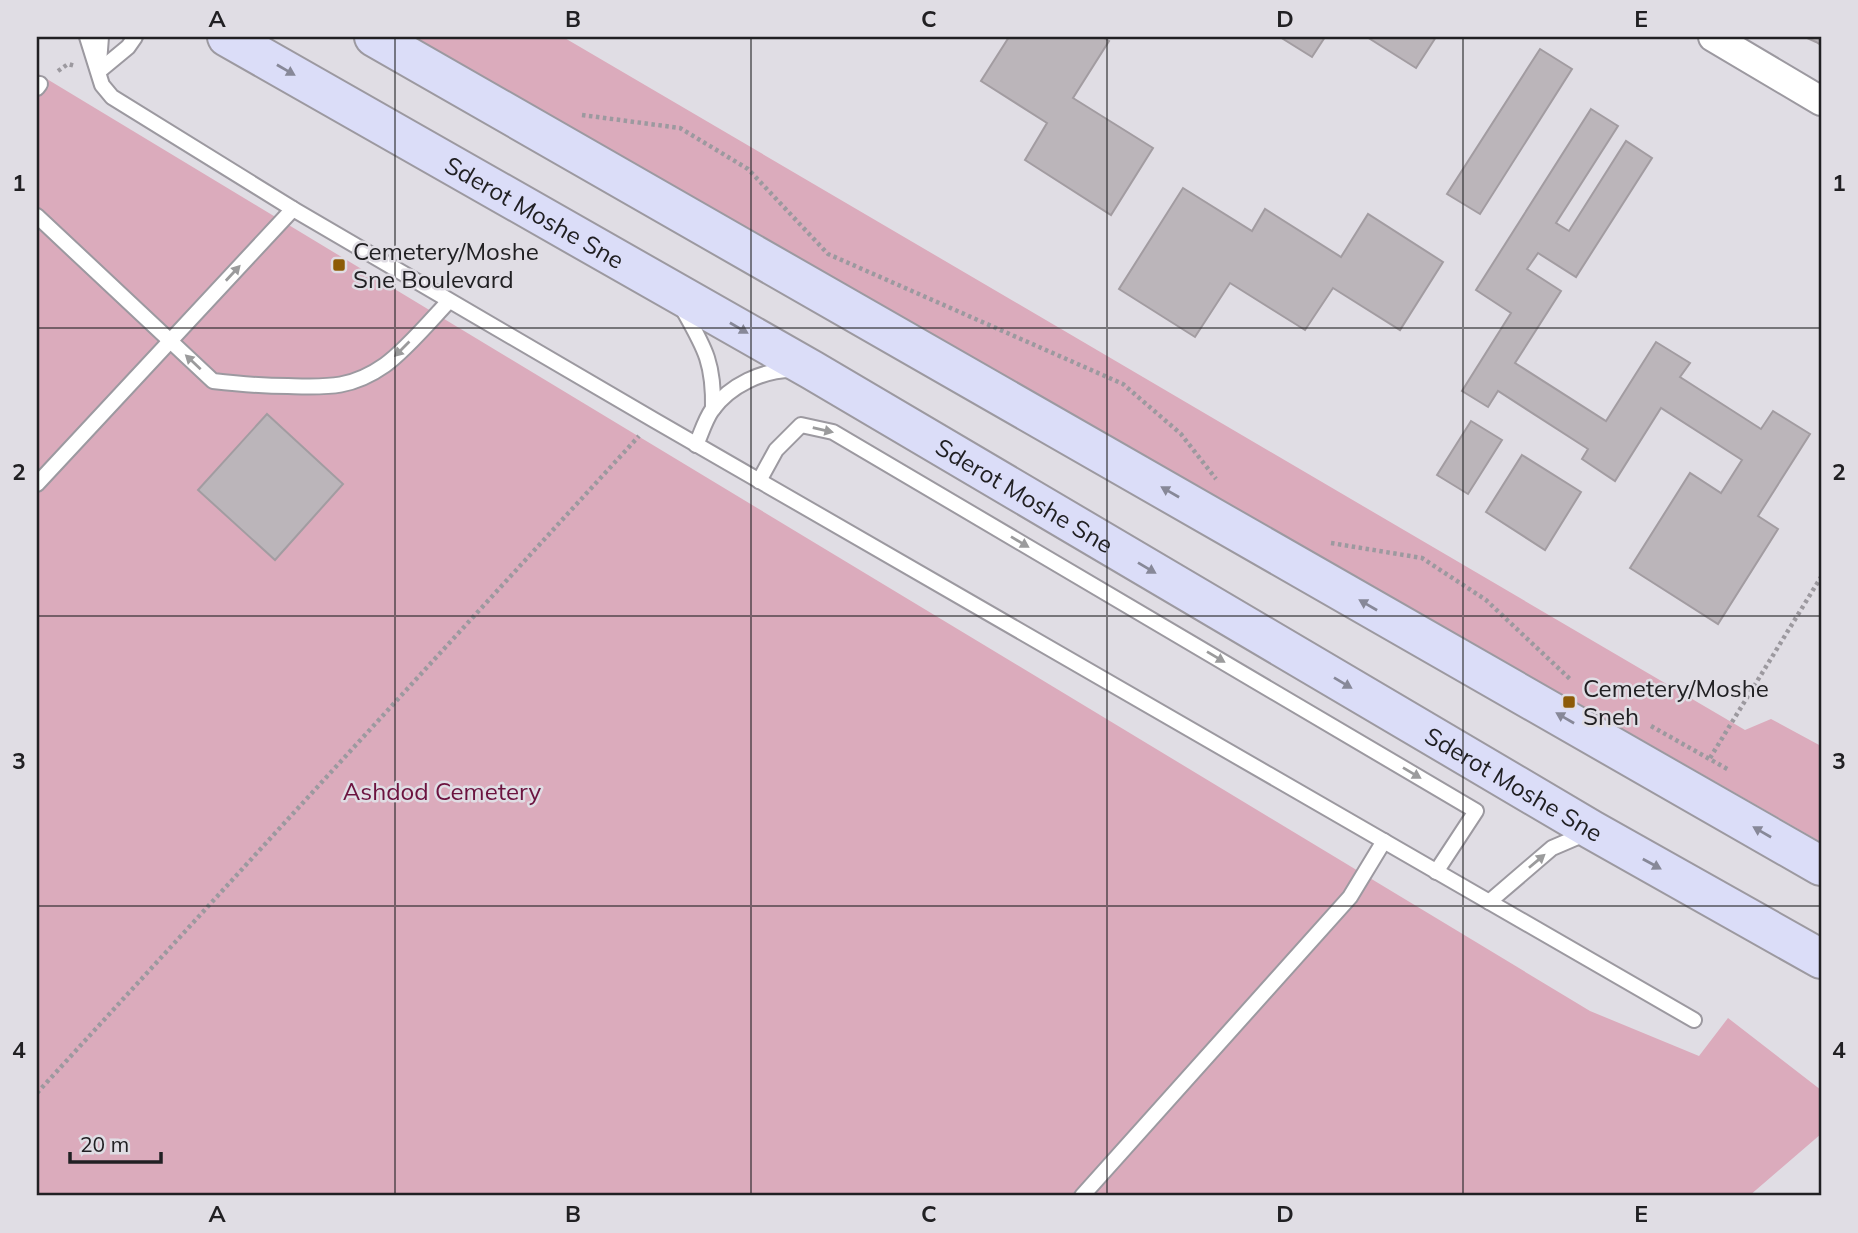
<svg xmlns="http://www.w3.org/2000/svg" width="1858" height="1233" viewBox="0 0 1858 1233" font-family="Mulish,sans-serif">
<style>
.green{fill:#dbabbc}
.building{fill:#bbb5ba;stroke:#a29ca1;stroke-width:2}
.lines{fill:none;stroke-linecap:round;stroke-linejoin:round}
.lane-casing{stroke:#9c99a0;stroke-width:18}
.street-casing{stroke:#9c99a0;stroke-width:32}
.secondary-casing{stroke:#9c99a0;stroke-width:42}
.path{stroke:#9c999f;stroke-width:4.5;stroke-dasharray:3.5 3.5;stroke-linecap:butt}
.lane{stroke:#fff;stroke-width:14}
.street{stroke:#fff;stroke-width:28}
.secondary{stroke:#dbddf8;stroke-width:38}
.oneway{fill:#878898}
.oneway2{fill:#9b9b9c}
.grid{fill:none;stroke:#212023;stroke-width:2;stroke-opacity:0.55}
.poi-dot{fill:#8d5b06;stroke:#e0dde4;stroke-width:2.5}
.labels{text-anchor:middle;dominant-baseline:central;stroke-width:5;stroke-linejoin:round;paint-order:stroke}
.street-label{font-size:24px;fill:#212023;stroke:#e0dde4}
.poi-label{font-size:24px;fill:#212023;stroke:#e0dde4;text-anchor:start}
.park-label{font-size:24px;fill:#6b133f;stroke:#e0dde4}
.neatline{fill:none;stroke:#212023;stroke-width:2.5}
.grid-label{font-size:23px;text-anchor:middle;font-weight:bold;fill:#212023}
</style>
<rect width="100%" height="100%" fill="#e0dde4"/>
<g class="green">
<polygon points="411,37 563,37 1745,730 1771,719 1821,746 1821,842"/>
<polygon points="37,73 1590,1011 1699,1056 1728,1018 1821,1090 1821,1134 1749,1196 37,1196"/>
</g>
<g class="building">
<polygon points="1009,37 1102,37 1109,41 1073,98 1153,148 1111,215 1025,160 1047,123 981,81"/>
<polygon points="1280,37 1325,37 1312,57"/>
<polygon points="1367,37 1436,37 1416,68"/>
<polygon points="1805,37 1821,37 1821,45 1816,42"/>
<polygon points="1540,49 1572,69 1480,214 1447,194"/>
<polygon points="1591,109 1618,126 1556,223 1569,231 1626,141 1652,158 1576,277 1538,253 1527,269 1561,291 1515,363 1606,421 1656,342 1690,363 1680,377 1761,429 1773,411 1810,434 1758,516 1778,529 1718,624 1630,568 1690,473 1721,493 1742,460 1661,408 1615,481 1582,459 1588,449 1498,391 1488,407 1462,391 1511,313 1476,290"/>
<polygon points="1183,188 1252,231 1265,209 1341,257 1368,214 1443,262 1400,330 1333,288 1305,330 1230,283 1195,337 1119,289"/>
<polygon points="267,414 343,484 275,560 198,490"/>
<polygon points="1471,421 1502,440 1468,494 1437,475"/>
<polygon points="1522,455 1581,492 1545,550 1486,512"/>
</g>
<g class="lines">
<defs>
<g id="lane">
<polyline points="87,37 102,85 112,97 293,209 654,420 1694,1020"/>
<polyline points="99,63 101,37"/>
<polyline points="99,71 128,47 135,37"/>
<polyline points="37,88 40,84"/>
<path d="M37,216L213,381C239,384 263,386 288,386C327,387 351,389 385,365C406,350 431,320 449,301"/>
<path d="M681,306C704,347 714,361 713,409"/>
<path d="M696,445C701,434 705,420 712,410C730,385 763,370 792,370"/>
<polyline points="759,481 776,450 801,425 833,432 1476,811 1436,872"/>
<polyline points="37,484 293,209"/>
<polyline points="1489,902 1552,848 1587,833"/>
<polyline points="1082,1196 1350,897 1384,841"/>
</g>
<polyline id="street" points="1713,37 1821,101"/>
<g id="secondary">
<path id="s1" d="M227,37L812,370L1592,830L1821,959"/>
<polyline points="374,37 1821,866"/>
</g>
</defs>
<use href="#lane" class="lane-casing"/>
<use href="#street" class="street-casing"/>
<use href="#secondary" class="secondary-casing"/>
<g class="path">
<polyline points="58,71 68,64 75,66"/>
<polyline points="582,115 680,128 748,169 828,254 1123,384 1181,434 1216,479"/>
<polyline points="1331,543 1422,558 1486,600 1571,680"/>
<polyline points="1651,726 1729,770"/>
<polyline points="1710,758 1821,577"/>
<polyline points="37,1093 639,436"/>
</g>
<use href="#lane" class="lane"/>
<use href="#street" class="street"/>
<use href="#secondary" class="secondary"/>
</g>
<defs><path id="oneway-solid" d="M-6-.8H1V-3.2L6.5 0L1 3.2V.8H-6Z" transform="scale(1.75)"/></defs>
<g class="oneway">
<use href="#oneway-solid" transform="translate(286 70) rotate(30)"/>
<use href="#oneway-solid" transform="translate(739 328) rotate(30)"/>
<use href="#oneway-solid" transform="translate(1170 492) rotate(-150)"/>
<use href="#oneway-solid" transform="translate(1147 568) rotate(31)"/>
<use href="#oneway-solid" transform="translate(1368 605) rotate(-150)"/>
<use href="#oneway-solid" transform="translate(1343 683) rotate(31)"/>
<use href="#oneway-solid" transform="translate(1565 718) rotate(-150)"/>
<use href="#oneway-solid" transform="translate(1762 832) rotate(-150)"/>
<use href="#oneway-solid" transform="translate(1652 864) rotate(29)"/>
</g>
<g class="oneway2">
<use href="#oneway-solid" transform="translate(233 273) rotate(-47)"/>
<use href="#oneway-solid" transform="translate(402 349) rotate(135)"/>
<use href="#oneway-solid" transform="translate(193 362) rotate(-137)"/>
<use href="#oneway-solid" transform="translate(823 430) rotate(13)"/>
<use href="#oneway-solid" transform="translate(1020 542) rotate(31)"/>
<use href="#oneway-solid" transform="translate(1216 657) rotate(31)"/>
<use href="#oneway-solid" transform="translate(1412 773) rotate(31)"/>
<use href="#oneway-solid" transform="translate(1537 861) rotate(-40)"/>
</g>
<path class="grid" d="M395,37V1196M751,37V1196M1107,37V1196M1463,37V1196M37,328H1821M37,616H1821M37,906H1821"/>
<g class="poi-dot">
<rect x="332" y="258" width="14" height="14" rx="3.5"/>
<rect x="1562" y="695" width="14" height="14" rx="3.5"/>
</g>
<g class="labels">
<g class="street-label">
<text stroke="none"><textPath href="#s1" startOffset="354">Sderot Moshe Sne</textPath></text>
<text stroke="none"><textPath href="#s1" startOffset="920">Sderot Moshe Sne</textPath></text>
<text stroke="none"><textPath href="#s1" startOffset="1488">Sderot Moshe Sne</textPath></text>
</g>
<g class="poi-label">
<text x="353" y="251">Cemetery/Moshe<tspan x="353" dy="28">Sne Boulevard</tspan></text>
<text x="1583" y="688">Cemetery/Moshe<tspan x="1583" dy="28">Sneh</tspan></text>
</g>
<g class="park-label">
<text x="442" y="791">Ashdod Cemetery</text>
</g>
</g>
<rect width="1858" height="1233" fill="none" stroke="#e0dde4" stroke-width="77"/>
<path d="M70 1152v10h91v-10" fill="none" stroke="#212023" stroke-width="3.5"/>
<text x="80" y="1152" font-size="21" fill="#212023" stroke="#e0dde4" stroke-width="5" paint-order="stroke">20 m</text>
<rect x="38" y="38" width="1782" height="1156" class="neatline"/>
<g class="grid-label">
<text x="217" y="27">A</text>
<text x="573" y="27">B</text>
<text x="929" y="27">C</text>
<text x="1285" y="27">D</text>
<text x="1641" y="27">E</text>
<text x="19" y="191">1</text>
<text x="1839" y="191">1</text>
<text x="19" y="480">2</text>
<text x="1839" y="480">2</text>
<text x="19" y="769">3</text>
<text x="1839" y="769">3</text>
<text x="19" y="1058">4</text>
<text x="1839" y="1058">4</text>
<text x="217" y="1222">A</text>
<text x="573" y="1222">B</text>
<text x="929" y="1222">C</text>
<text x="1285" y="1222">D</text>
<text x="1641" y="1222">E</text>
</g>
</svg>
